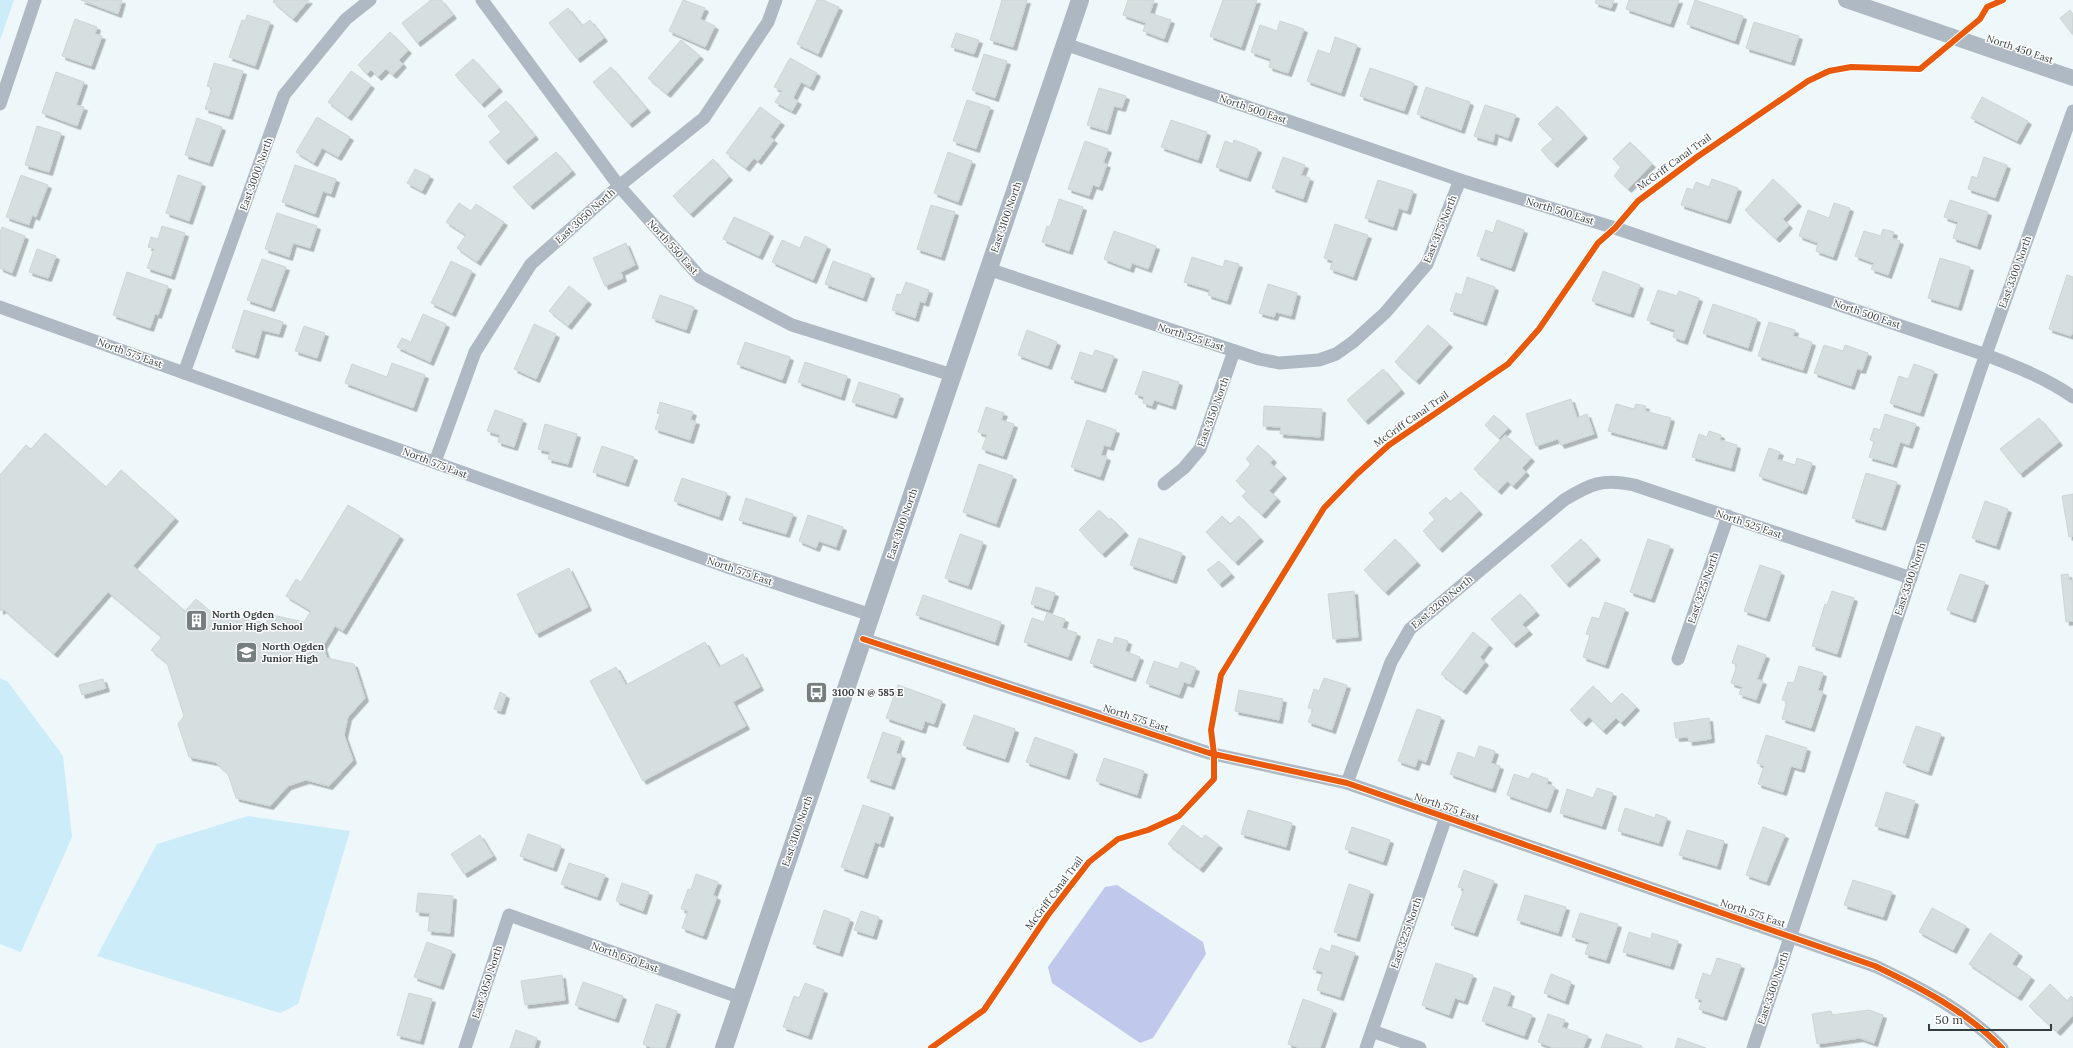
<svg xmlns="http://www.w3.org/2000/svg" width="2073" height="1048" viewBox="0 0 2073 1048" font-family="Lora,serif">
<style>
.green{fill:#cbecf8}
.water{fill:#c0c8eb}
.building{fill:#d6dfe0;stroke:#cdd5d6;filter:url(#shadow)}
.lines{fill:none;stroke-linecap:round;stroke-linejoin:round}
.minor{stroke:#aeb9c3;stroke-width:13}
.tertiary{stroke:#aeb9c3;stroke-width:16}
.secondary{stroke:#adb7c2;stroke-width:18}
.cycleway-casing{stroke:#fff;stroke-width:8}
.cycleway{stroke:#e8590c;stroke-width:6}
.labels{text-anchor:middle;dominant-baseline:central;stroke-width:3;stroke-linejoin:round;paint-order:stroke}
.street-label{font-size:10px;fill:#353d3f;stroke:#fff}
.poi-label{font-size:10px;font-weight:bold;fill:#353d3f;stroke:#fff;text-anchor:start}
</style>
<defs>
<filter id="shadow"><feDropShadow dx="3.5" dy="3.5" stdDeviation="0" flood-color="#0004"/></filter>
</defs>
<rect width="100%" height="100%" fill="#eef7fa"/>
<g class="green">
<polygon points="0,0 14,0 0,40"/>
<polygon points="0,678 8,682 63,756 72,837 21,952 0,944"/>
<polygon points="248,816 350,831 298,1004 280,1013 97,956 157,844"/>
</g>
<polygon class="water" points="1117,885 1203,942 1206,954 1153,1038 1140,1043 1052,983 1048,967 1105,887"/>
<g class="building">
<polygon points="81,0 122,0 118,14"/>
<polygon points="274,0 309,0 293,19 273,2"/>
<polygon points="431,0 441,0 453,15 417,43 402,23"/>
<polygon points="683,0 705,8 700,19 715,26 705,47 669,31"/>
<polygon points="817,0 823,0 839,7 818,54 797,44"/>
<polygon points="1002,0 1027,0 1013,47 990,40"/>
<polygon points="1128,0 1154,0 1150,13 1171,20 1164,39 1143,31 1146,23 1123,15"/>
<polygon points="1223,0 1257,0 1241,47 1210,36"/>
<polygon points="1596,0 1614,0 1611,8 1595,3"/>
<polygon points="1629,0 1679,0 1670,24 1626,9"/>
<polygon points="1695,0 1743,16 1735,41 1687,24"/>
<polygon points="568,8 582,26 590,20 604,38 577,59 549,23"/>
<polygon points="2070,10 2073,14 2072,34 2060,18"/>
<polygon points="247,15 270,22 255,66 229,57 242,20 245,21"/>
<polygon points="75,19 97,27 95,34 102,36 91,66 62,56"/>
<polygon points="1280,21 1304,29 1288,73 1269,67 1271,59 1251,52 1260,25 1277,31"/>
<polygon points="1754,22 1799,36 1791,62 1746,48"/>
<polygon points="390,32 408,50 399,60 403,64 393,75 386,69 378,77 371,70 367,74 358,65"/>
<polygon points="956,33 979,40 974,54 951,47"/>
<polygon points="1335,37 1357,45 1341,93 1307,81 1318,50 1330,54"/>
<polygon points="681,40 700,56 667,94 648,78"/>
<polygon points="984,54 1007,61 995,98 972,90"/>
<polygon points="790,58 817,73 810,87 801,82 793,98 798,101 792,111 775,102 782,91 774,87"/>
<polygon points="473,59 499,88 481,104 455,75"/>
<polygon points="214,63 243,71 229,116 205,109 212,88 207,86"/>
<polygon points="611,67 647,109 629,124 593,82"/>
<polygon points="1370,68 1414,83 1404,111 1360,96"/>
<polygon points="351,71 371,85 348,117 328,102"/>
<polygon points="56,72 84,82 76,105 84,107 77,126 42,113"/>
<polygon points="1426,87 1470,102 1461,130 1417,114"/>
<polygon points="1099,88 1126,96 1122,108 1114,106 1107,131 1087,125"/>
<polygon points="1982,97 2028,121 2017,141 1971,118"/>
<polygon points="967,100 990,107 976,149 953,141"/>
<polygon points="506,101 535,136 505,161 489,142 501,132 488,116"/>
<polygon points="1485,105 1516,115 1508,138 1495,133 1493,142 1474,136"/>
<polygon points="1557,106 1584,135 1554,164 1541,150 1553,139 1538,124"/>
<polygon points="760,107 781,122 770,137 774,140 758,161 754,158 746,168 726,153"/>
<polygon points="317,117 350,137 338,157 322,148 314,163 296,152"/>
<polygon points="197,118 222,127 209,163 185,155"/>
<polygon points="1171,120 1207,132 1198,160 1161,147"/>
<polygon points="37,126 61,133 49,172 25,165"/>
<polygon points="1234,140 1258,149 1247,178 1216,167 1225,141 1233,144"/>
<polygon points="1085,141 1108,149 1103,163 1107,164 1099,187 1093,185 1089,196 1068,189"/>
<polygon points="1630,142 1652,164 1628,189 1614,176 1621,167 1613,159"/>
<polygon points="556,152 572,171 530,206 513,187"/>
<polygon points="948,152 972,161 958,202 934,193"/>
<polygon points="1283,157 1305,165 1301,175 1310,178 1303,199 1272,188"/>
<polygon points="1984,157 2007,165 1995,198 1968,189 1972,176 1977,178"/>
<polygon points="713,159 729,177 690,214 673,196"/>
<polygon points="295,165 336,179 331,194 323,191 315,214 282,202"/>
<polygon points="415,169 430,176 422,191 407,183"/>
<polygon points="21,175 48,185 36,217 32,215 29,225 6,217"/>
<polygon points="178,175 202,183 189,221 166,213"/>
<polygon points="1712,179 1738,188 1727,220 1681,205 1687,188 1693,190 1696,182 1709,187"/>
<polygon points="1773,179 1798,203 1783,219 1789,225 1776,239 1745,210"/>
<polygon points="1378,180 1413,191 1407,211 1399,208 1393,227 1365,218"/>
<polygon points="1059,199 1083,207 1069,251 1042,242 1047,226 1050,227"/>
<polygon points="1950,200 1988,212 1977,246 1953,238 1958,222 1944,217"/>
<polygon points="459,203 471,211 476,204 504,222 477,262 457,248 466,235 446,222"/>
<polygon points="1834,203 1850,208 1833,257 1816,251 1818,243 1799,236 1808,210 1829,218"/>
<polygon points="931,205 955,212 941,257 917,249"/>
<polygon points="277,213 317,226 310,248 293,243 289,257 265,249"/>
<polygon points="734,217 770,233 759,256 723,239"/>
<polygon points="1497,220 1524,230 1511,268 1477,256 1486,230 1493,233"/>
<polygon points="1335,224 1368,235 1353,277 1330,269 1333,261 1324,258"/>
<polygon points="162,226 185,233 171,276 147,268 154,249 148,247 151,237 158,239"/>
<polygon points="2,227 25,236 12,273 0,268 0,233"/>
<polygon points="1883,229 1894,232 1892,238 1900,241 1888,275 1871,269 1874,263 1855,256 1864,231 1881,236"/>
<polygon points="1114,231 1156,246 1148,269 1132,263 1130,269 1104,259"/>
<polygon points="805,236 827,246 813,280 772,262 782,240 800,248"/>
<polygon points="626,243 635,265 621,272 623,278 605,286 593,258"/>
<polygon points="37,249 56,256 48,278 29,272"/>
<polygon points="1192,257 1223,267 1225,260 1239,264 1227,301 1208,295 1210,290 1184,282"/>
<polygon points="1940,258 1970,267 1958,307 1928,298"/>
<polygon points="262,259 286,267 271,308 247,300"/>
<polygon points="451,261 472,271 452,313 431,303"/>
<polygon points="833,261 871,275 863,298 825,284"/>
<polygon points="1603,271 1640,285 1630,314 1592,301"/>
<polygon points="127,272 168,286 158,315 155,314 150,328 113,315"/>
<polygon points="2067,275 2073,277 2073,331 2071,336 2049,329"/>
<polygon points="1467,277 1495,287 1483,322 1450,311 1456,293 1462,295"/>
<polygon points="906,282 929,290 925,303 920,301 915,318 892,310 897,294 901,295"/>
<polygon points="1268,284 1297,293 1291,316 1276,312 1274,317 1259,313"/>
<polygon points="569,286 588,301 568,326 549,311"/>
<polygon points="1658,290 1677,296 1679,291 1699,298 1684,341 1673,337 1675,330 1647,320"/>
<polygon points="660,295 694,307 686,330 652,318"/>
<polygon points="1713,304 1757,319 1748,348 1703,333"/>
<polygon points="244,310 283,322 279,334 262,330 255,355 232,348"/>
<polygon points="423,314 446,324 430,362 397,347 402,338 411,342"/>
<polygon points="1769,322 1795,330 1793,336 1812,342 1803,370 1758,356"/>
<polygon points="534,324 556,334 536,379 514,369"/>
<polygon points="1428,325 1449,344 1416,381 1395,362"/>
<polygon points="304,326 325,333 317,358 295,351"/>
<polygon points="1027,330 1057,342 1048,366 1018,355"/>
<polygon points="745,342 790,357 782,380 737,364"/>
<polygon points="1824,345 1843,351 1845,345 1868,353 1862,370 1857,369 1851,386 1814,373"/>
<polygon points="1095,350 1114,356 1102,389 1071,379 1080,352 1093,356"/>
<polygon points="805,362 847,376 841,397 798,382"/>
<polygon points="392,363 425,375 413,408 345,383 352,364 387,377"/>
<polygon points="1914,364 1934,371 1920,413 1890,403 1899,376 1908,379"/>
<polygon points="1383,369 1401,390 1365,421 1347,400"/>
<polygon points="1143,371 1179,382 1172,406 1154,400 1152,406 1143,403 1144,397 1135,394"/>
<polygon points="859,382 900,395 893,415 852,402"/>
<polygon points="1571,399 1577,418 1587,414 1594,434 1561,445 1558,439 1536,446 1526,414"/>
<polygon points="660,402 693,412 690,420 696,421 690,440 655,429 660,414 657,413"/>
<polygon points="1616,404 1634,409 1636,404 1646,406 1645,411 1671,418 1663,446 1608,431"/>
<polygon points="1264,406 1322,409 1320,437 1280,434 1281,427 1263,426"/>
<polygon points="986,407 1004,413 1001,420 1014,424 1003,456 982,449 987,435 978,432"/>
<polygon points="495,410 523,420 514,447 498,442 500,435 487,431"/>
<polygon points="1885,414 1916,424 1909,445 1900,442 1893,464 1869,457 1874,442 1870,440 1874,428 1880,430"/>
<polygon points="1494,415 1508,428 1499,438 1485,425"/>
<polygon points="2039,418 2059,442 2020,474 2000,449"/>
<polygon points="1087,420 1116,430 1110,447 1104,445 1101,455 1107,457 1100,477 1071,467"/>
<polygon points="545,424 577,434 568,464 548,459 550,452 538,449"/>
<polygon points="1709,431 1721,435 1720,440 1737,445 1731,468 1692,457 1699,434 1707,437"/>
<polygon points="45,433 106,487 121,470 175,518 133,566 185,611 196,599 212,613 266,623 272,615 304,622 311,611 286,596 296,579 301,582 348,505 400,536 343,631 335,626 323,646 327,658 354,664 365,698 348,717 344,735 353,760 329,786 306,780 288,786 270,806 236,798 228,774 215,762 189,757 178,724 184,716 167,663 151,650 162,637 108,592 54,654 3,609 0,611 0,475 26,445 31,449"/>
<polygon points="1505,435 1531,458 1522,468 1526,472 1513,486 1507,481 1498,491 1474,469"/>
<polygon points="1258,445 1273,459 1270,463 1283,475 1269,491 1277,498 1262,515 1242,496 1247,491 1236,481 1251,464 1246,459"/>
<polygon points="602,446 634,457 625,483 593,472"/>
<polygon points="1769,448 1780,452 1777,459 1795,465 1797,458 1812,463 1803,491 1759,476"/>
<polygon points="979,464 1013,476 996,524 963,512"/>
<polygon points="1866,473 1897,482 1882,527 1852,518"/>
<polygon points="682,478 727,493 719,517 674,501"/>
<polygon points="1461,492 1479,511 1439,549 1423,531 1435,519 1429,513 1446,497 1450,502"/>
<polygon points="2073,494 2073,536 2069,537 2062,496"/>
<polygon points="746,498 793,514 786,534 739,520"/>
<polygon points="1985,501 2008,509 1996,546 1972,538"/>
<polygon points="1099,510 1109,520 1111,518 1125,532 1102,554 1079,530"/>
<polygon points="808,515 843,527 836,547 819,541 816,548 799,541"/>
<polygon points="1222,516 1230,524 1239,516 1260,538 1235,562 1206,532"/>
<polygon points="960,534 983,542 968,586 945,578"/>
<polygon points="1139,538 1182,553 1173,580 1130,565"/>
<polygon points="1395,539 1417,562 1385,592 1364,570"/>
<polygon points="1581,539 1597,557 1566,584 1551,566"/>
<polygon points="1648,539 1670,546 1651,599 1630,592"/>
<polygon points="1219,561 1231,574 1219,584 1207,570"/>
<polygon points="1760,565 1781,572 1766,618 1744,611"/>
<polygon points="569,568 588,607 536,634 517,594"/>
<polygon points="1960,574 1985,582 1972,619 1947,610"/>
<polygon points="2068,574 2069,580 2073,580 2073,621 2066,622 2061,575"/>
<polygon points="1036,587 1055,593 1049,610 1031,604"/>
<polygon points="1354,591 1358,637 1333,639 1328,594"/>
<polygon points="1832,591 1854,598 1837,654 1812,646 1825,604 1827,605"/>
<polygon points="1520,594 1536,612 1522,624 1529,631 1513,644 1491,619"/>
<polygon points="923,595 1001,622 995,642 916,615"/>
<polygon points="1605,602 1625,609 1605,665 1583,657 1590,635 1586,634 1592,617 1599,619"/>
<polygon points="1047,613 1065,619 1062,628 1077,633 1068,657 1024,642 1032,618 1044,622"/>
<polygon points="1473,632 1489,645 1480,657 1485,662 1463,691 1441,674"/>
<polygon points="1115,637 1128,641 1125,651 1140,657 1132,678 1090,663 1098,639 1113,644"/>
<polygon points="705,642 719,667 743,654 760,687 733,702 746,726 643,781 590,681 616,667 626,685"/>
<polygon points="1738,645 1766,655 1757,679 1763,681 1756,700 1739,694 1742,687 1731,683 1737,665 1732,663"/>
<polygon points="1154,661 1178,669 1181,662 1196,668 1190,684 1184,682 1179,695 1146,683"/>
<polygon points="1799,666 1823,673 1818,690 1823,692 1811,728 1782,719 1787,701 1782,700 1788,682 1794,683"/>
<polygon points="1324,678 1347,685 1332,730 1308,722 1313,709 1308,708 1314,689 1319,691"/>
<polygon points="103,679 106,688 82,695 79,685"/>
<polygon points="898,685 942,701 934,724 925,721 922,730 886,718"/>
<polygon points="1593,686 1611,704 1622,693 1636,707 1621,723 1616,718 1603,731 1589,717 1583,723 1570,710"/>
<polygon points="1239,690 1283,699 1279,720 1235,711"/>
<polygon points="500,692 506,695 501,711 494,709"/>
<polygon points="1417,709 1441,717 1426,762 1418,759 1415,767 1398,761"/>
<polygon points="974,715 1015,729 1005,759 963,745"/>
<polygon points="1709,718 1711,739 1689,742 1688,737 1676,738 1674,723"/>
<polygon points="1916,726 1941,734 1928,772 1903,763"/>
<polygon points="883,732 901,738 896,753 902,755 891,786 867,778"/>
<polygon points="1766,735 1807,748 1801,769 1791,766 1783,792 1758,784 1764,766 1757,763"/>
<polygon points="1035,737 1074,751 1066,776 1026,762"/>
<polygon points="1479,746 1495,751 1491,763 1500,766 1492,789 1450,774 1458,752 1475,758"/>
<polygon points="1104,758 1144,771 1137,795 1096,781"/>
<polygon points="1532,773 1548,779 1547,784 1555,787 1547,809 1507,795 1514,774 1529,779"/>
<polygon points="1597,788 1613,793 1602,826 1560,813 1567,789 1593,798"/>
<polygon points="1886,792 1915,801 1905,835 1875,826"/>
<polygon points="863,805 890,814 880,844 875,842 864,875 841,867"/>
<polygon points="1625,808 1655,818 1656,814 1667,818 1659,843 1618,831"/>
<polygon points="1248,810 1292,823 1286,847 1241,834"/>
<polygon points="1183,825 1202,839 1205,835 1219,845 1200,869 1168,844"/>
<polygon points="1352,827 1390,840 1383,862 1345,849"/>
<polygon points="1763,827 1785,835 1766,882 1746,875"/>
<polygon points="1687,830 1724,841 1717,866 1679,855"/>
<polygon points="528,834 561,846 553,868 520,856"/>
<polygon points="480,835 493,856 464,874 451,854"/>
<polygon points="569,863 605,875 597,897 561,884"/>
<polygon points="1464,870 1494,881 1474,933 1451,925 1464,889 1458,887"/>
<polygon points="696,874 718,882 713,895 717,897 703,936 682,928 688,911 681,909 688,889 691,890"/>
<polygon points="1853,880 1892,892 1883,917 1844,905"/>
<polygon points="622,883 649,892 643,911 616,901"/>
<polygon points="1349,884 1370,891 1356,938 1334,932"/>
<polygon points="418,893 453,896 450,933 428,931 430,913 416,912"/>
<polygon points="1525,895 1566,907 1558,933 1517,920"/>
<polygon points="1932,908 1966,926 1953,950 1919,932"/>
<polygon points="824,910 850,919 839,953 813,944"/>
<polygon points="861,911 879,917 873,936 854,930"/>
<polygon points="1580,913 1618,924 1606,960 1585,954 1589,942 1572,937"/>
<polygon points="1629,932 1651,939 1652,933 1678,941 1670,966 1623,952"/>
<polygon points="1990,933 2019,953 2012,964 2031,977 2018,997 1969,964"/>
<polygon points="427,942 452,951 440,986 414,977"/>
<polygon points="1332,945 1355,953 1340,997 1317,990 1323,972 1313,969 1320,948 1330,952"/>
<polygon points="1717,958 1741,965 1723,1017 1699,1009 1702,1000 1695,998 1703,973 1711,976"/>
<polygon points="1436,963 1473,975 1464,1001 1455,998 1449,1015 1422,1005"/>
<polygon points="1551,974 1571,982 1565,1001 1544,993"/>
<polygon points="562,975 565,1000 525,1005 521,981"/>
<polygon points="583,982 623,996 615,1019 575,1005"/>
<polygon points="805,983 824,990 808,1036 783,1027 794,996 799,998"/>
<polygon points="2050,984 2067,1001 2071,996 2073,998 2073,1015 2057,1032 2029,1006"/>
<polygon points="1494,987 1511,993 1507,1006 1532,1015 1524,1036 1482,1021"/>
<polygon points="409,993 432,999 420,1041 397,1035"/>
<polygon points="1303,999 1333,1010 1320,1048 1300,1048 1288,1044"/>
<polygon points="656,1004 677,1011 665,1048 653,1048 643,1044"/>
<polygon points="1869,1010 1883,1015 1874,1043 1860,1038 1817,1044 1812,1014 1831,1011 1832,1015"/>
<polygon points="1548,1014 1565,1020 1562,1027 1588,1036 1583,1048 1554,1048 1538,1042"/>
<polygon points="516,1030 537,1038 534,1048 510,1048"/>
<polygon points="1606,1034 1642,1046 1641,1048 1601,1048"/>
<polygon points="1678,1038 1706,1048 1675,1048"/>
</g>
<g class="lines">
<g class="minor">
<polyline points="482,0 619,186 700,277 792,325 952,375"/>
<path d="M1065,44L1460,180L1615,228L1986,355C2017,367 2046,378 2073,397"/>
<polyline points="0,104 35,0"/>
<polyline points="988,269 1259,359 1279,363 1319,360 1336,354 1353,342 1385,313 1427,264 1460,180"/>
<polyline points="0,307 730,568 871,615"/>
<polyline points="184,373 284,95 346,19 370,0"/>
<polyline points="435,462 475,352 531,264 619,186 704,118 768,22 776,0"/>
<polyline points="1164,484 1184,468 1200,449 1234,351"/>
<path d="M863,639L1209,753L1347,783L1875,966C1921,988 1966,1011 2002,1048"/>
<polyline points="1678,659 1728,516"/>
<path d="M1347,783L1391,662L1410,629L1564,500C1590,484 1603,478 1634,485L1911,578"/>
<polyline points="1372,1031 1420,1048"/>
<polyline points="465,1048 509,915 741,998"/>
<polyline points="1366,1048 1446,817"/>
<polyline points="1753,1048 1980,371 2073,111"/>
</g>
<polyline class="tertiary" points="1846,0 2073,78"/>
<polyline class="secondary" points="724,1048 1080,0"/>
<defs>
<g id="cycleway">
<path d="M863,639L1209,753L1347,783L1875,966C1921,988 1966,1011 2002,1048"/>
<polyline points="931,1048 984,1010 1048,915 1089,862 1118,839 1148,830 1179,816 1214,779 1214,754 1211,730 1221,675 1324,508 1357,474 1389,445 1508,364 1539,329 1598,243 1615,228 1638,201 1697,157 1808,81 1829,71 1851,67 1920,69 1980,19 1987,7 2003,0"/>
</g>
</defs>
<use href="#cycleway" class="cycleway-casing"/>
<use href="#cycleway" class="cycleway"/>
</g>
<defs>
<symbol id="building-square" viewBox="-11 -11 22 22"><rect x="-9" y="-9" width="18" height="18" rx="4" fill="#767e80" stroke="#fff"/><path d="M-4-6H4V6H1V3H-1V6H-4ZM-2.5-4.3h1.7v1.8h-1.7ZM.8-4.3h1.7v1.8H.8ZM-2.5-1h1.7V.8h-1.7ZM.8-1h1.7V.8H.8Z" fill="#fff"/></symbol>
<symbol id="school-square" viewBox="-11 -11 22 22"><rect x="-9" y="-9" width="18" height="18" rx="4" fill="#767e80" stroke="#fff"/><path d="M0-5L7-2L0 1L-7-2ZM-4 1L0 2.5L4 1V4Q0 6-4 4Z" fill="#fff"/></symbol>
<symbol id="bus-square" viewBox="-11 -11 22 22"><rect x="-9" y="-9" width="18" height="18" rx="4" fill="#767e80" stroke="#fff"/><path d="M-5-6H5V4H4V6H2V4H-2V6H-4V4H-5ZM-3.5-4V0h7V-4ZM-3.5 1.2v1.5H-2V1.2ZM2 1.2v1.5H3.5V1.2Z" fill="#fff"/></symbol>
</defs>
<g fill-rule="evenodd">
<use href="#building-square" x="184" y="608" width="25" height="25"/>
<use href="#school-square" x="234" y="640" width="25" height="25"/>
<use href="#bus-square" x="804" y="680" width="25" height="25"/>
</g>
<g class="labels">
<g class="street-label">
<text transform="translate(2020 49) rotate(19)">North 450 East</text>
<text transform="translate(1253 109) rotate(19)">North 500 East</text>
<text transform="translate(1674 162) rotate(-36)">McGriff Canal Trail</text>
<text transform="translate(256 174) rotate(-70)">East 3000 North</text>
<text transform="translate(1560 211) rotate(17)">North 500 East</text>
<text transform="translate(585 216) rotate(-42)">East 3050 North</text>
<text transform="translate(1006 217) rotate(-71)">East 3100 North</text>
<text transform="translate(1440 229) rotate(-68)">East 3175 North</text>
<text transform="translate(673 247) rotate(48)">North 550 East</text>
<text transform="translate(2015 272) rotate(-70)">East 3300 North</text>
<text transform="translate(1867 314) rotate(19)">North 500 East</text>
<text transform="translate(1191 337) rotate(18)">North 525 East</text>
<text transform="translate(130 353) rotate(20)">North 575 East</text>
<text transform="translate(1213 412) rotate(-70)">East 3150 North</text>
<text transform="translate(1411 419) rotate(-35)">McGriff Canal Trail</text>
<text transform="translate(435 463) rotate(21)">North 575 East</text>
<text transform="translate(902 524) rotate(-71)">East 3100 North</text>
<text transform="translate(1749 524) rotate(19)">North 525 East</text>
<text transform="translate(740 571) rotate(19)">North 575 East</text>
<text transform="translate(1910 579) rotate(-71)">East 3300 North</text>
<text transform="translate(1703 588) rotate(-71)">East 3225 North</text>
<text transform="translate(1442 602) rotate(-40)">East 3200 North</text>
<text transform="translate(1136 718) rotate(18)">North 575 East</text>
<text transform="translate(1447 807) rotate(19)">North 575 East</text>
<text transform="translate(797 831) rotate(-71)">East 3100 North</text>
<text transform="translate(1054 893) rotate(-53)">McGriff Canal Trail</text>
<text transform="translate(1753 913) rotate(19)">North 575 East</text>
<text transform="translate(1406 933) rotate(-71)">East 3225 North</text>
<text transform="translate(625 957) rotate(20)">North 650 East</text>
<text transform="translate(487 982) rotate(-72)">East 3050 North</text>
<text transform="translate(1773 988) rotate(-71)">East 3300 North</text>
</g>
<g class="poi-label">
<text x="212" y="614">North Ogden<tspan x="212" dy="12">Junior High School</tspan></text>
<text x="262" y="646">North Ogden<tspan x="262" dy="12">Junior High</tspan></text>
<text x="832" y="692">3100 N @ 585 E</text>
</g>
</g>
<path d="M1929 1024v6h122v-6" fill="none" stroke="#353d3f" stroke-width="2"/>
<text x="1935" y="1024" font-size="12" fill="#353d3f" stroke="#ffffff" stroke-width="3" paint-order="stroke">50 m</text>
</svg>
